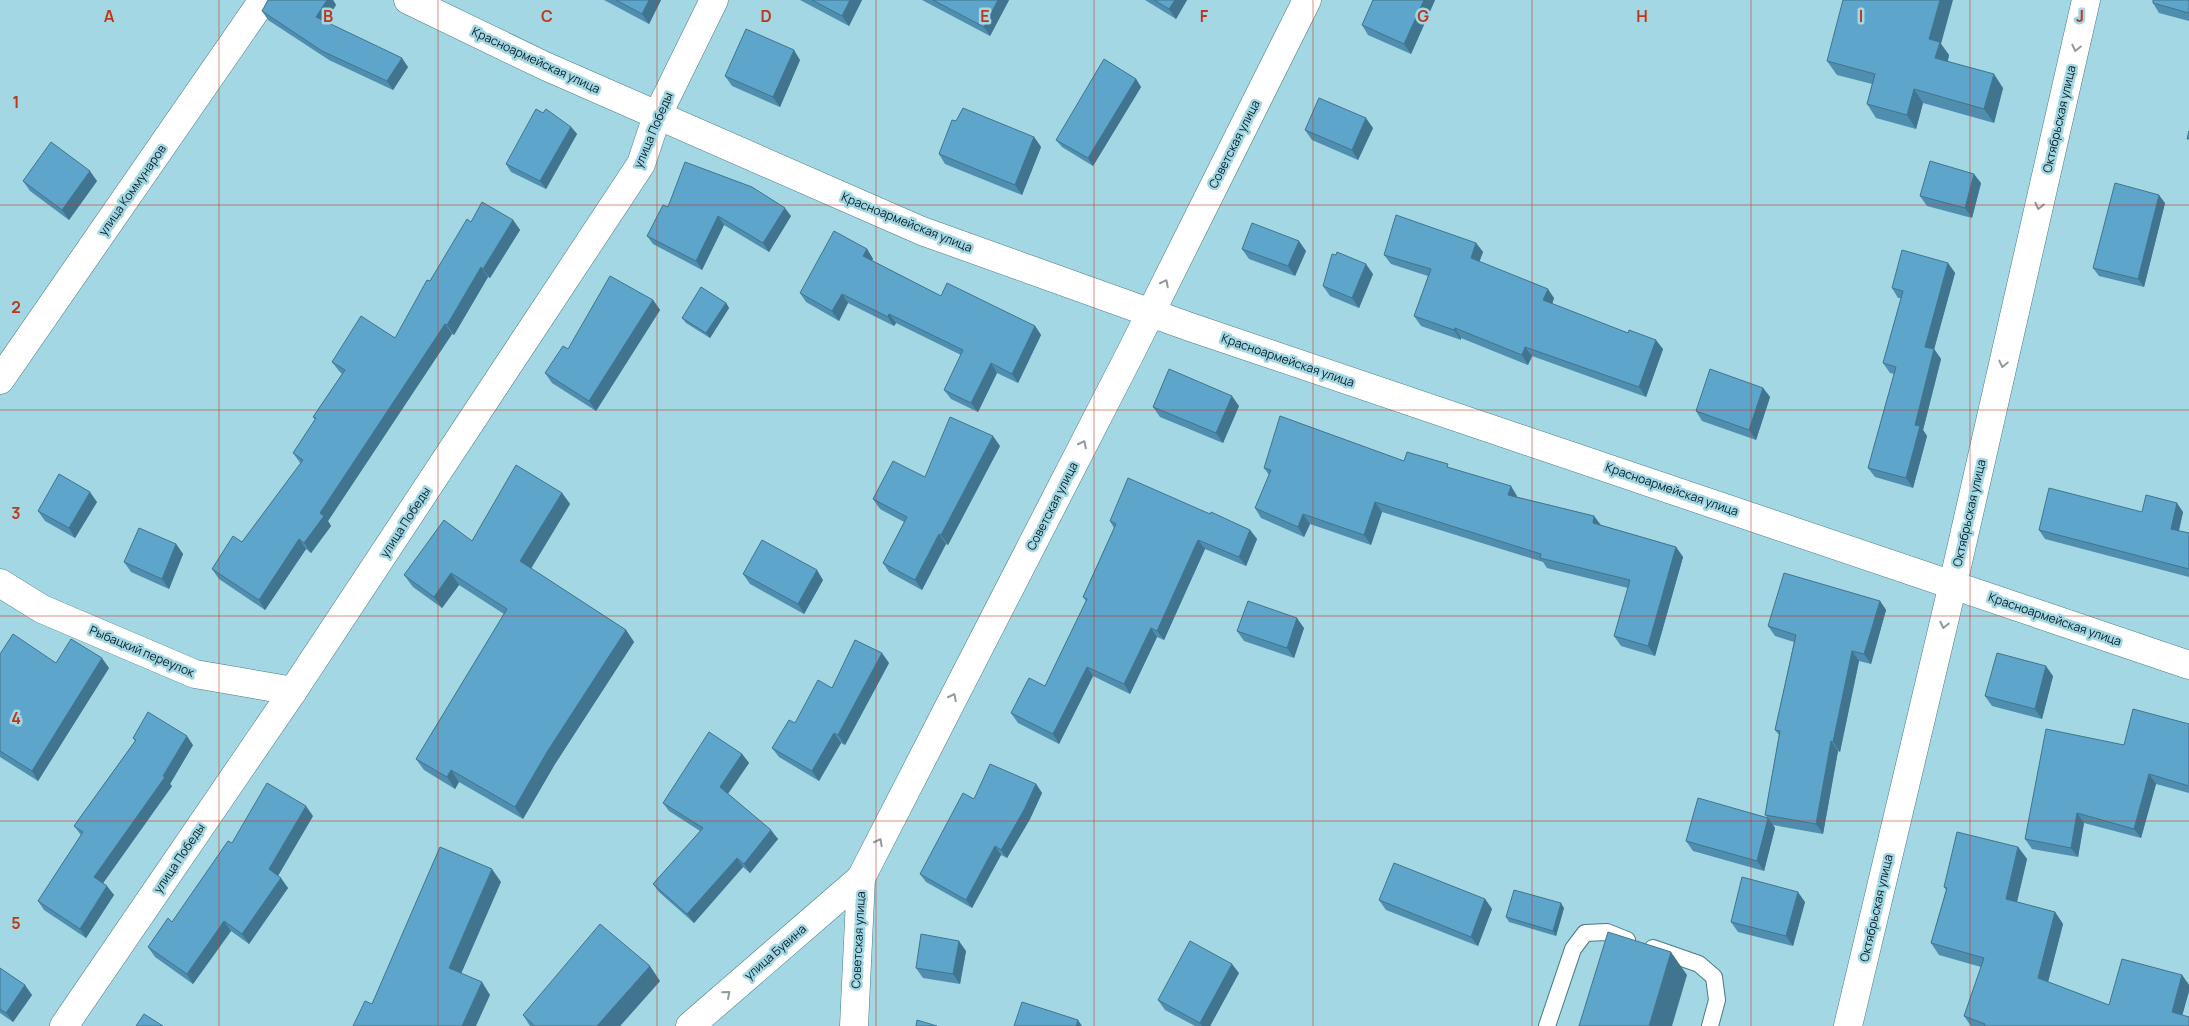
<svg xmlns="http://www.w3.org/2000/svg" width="2189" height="1026" viewBox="0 0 2189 1026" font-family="Manrope,sans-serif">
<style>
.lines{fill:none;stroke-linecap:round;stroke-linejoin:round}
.lane-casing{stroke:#487b86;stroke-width:18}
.street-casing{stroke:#487b86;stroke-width:29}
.lane{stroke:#fff;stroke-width:16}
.street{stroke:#fff;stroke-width:28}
.wall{fill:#508eaf}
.shaded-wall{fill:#41748e}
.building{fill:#5da5cb;stroke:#41748e}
.oneway{stroke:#90999c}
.grid{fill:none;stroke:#c03619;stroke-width:1;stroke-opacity:0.55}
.labels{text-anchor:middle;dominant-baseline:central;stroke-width:5;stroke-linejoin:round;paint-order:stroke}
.street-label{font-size:12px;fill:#081d22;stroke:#a2d7e3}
.grid-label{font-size:16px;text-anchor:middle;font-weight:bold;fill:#c03619;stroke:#a2d7e3;stroke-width:5;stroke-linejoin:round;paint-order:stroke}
</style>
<rect width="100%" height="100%" fill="#a2d7e3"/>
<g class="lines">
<defs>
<g id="lane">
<polyline points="1653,948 1699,964 1714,977 1717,1000 1710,1026"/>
<polyline points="1547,1026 1573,949 1585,933 1607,932 1627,940"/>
</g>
<g id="street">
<polyline points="408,0 545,66 922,231 1190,327 2189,665"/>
<polyline points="0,380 263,0"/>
<polyline points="0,583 42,609 195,674 293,691"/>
<polyline points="64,1026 293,691 641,164 657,116 714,0"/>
<polyline points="690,1026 861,878"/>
<polyline points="854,1026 861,878 1132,350 1307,0"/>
<polyline points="1848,1026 1953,584 2086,0"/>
</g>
</defs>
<use href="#lane" class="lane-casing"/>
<use href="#street" class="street-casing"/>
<use href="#lane" class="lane"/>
<use href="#street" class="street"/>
</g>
<g class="wall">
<polygon points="268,0 333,0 336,5 325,21 408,67 393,90 329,60 268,20 262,11"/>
<polygon points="604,0 661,0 649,24"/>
<polygon points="800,0 862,0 849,26"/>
<polygon points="922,0 1009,0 990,36"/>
<polygon points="1145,0 1187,0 1176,19"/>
<polygon points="1373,0 1435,0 1411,54 1368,35 1362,25"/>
<polygon points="2189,0 2189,21 2159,13 2153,3"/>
<polygon points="1941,44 1949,55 1948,61 2003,88 1994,123 1923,103 1916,129 1876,118 1867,104 1872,84 1837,75 1827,61"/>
<polygon points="800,60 780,107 732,86 725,76"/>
<polygon points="1136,79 1141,87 1093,166 1062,147 1056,140"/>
<polygon points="543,113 571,127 577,134 546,189 511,172 506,164"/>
<polygon points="956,121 1034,137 1041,147 1022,195 945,164 939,154"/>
<polygon points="1373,128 1358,160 1312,140 1305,130"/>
<polygon points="23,181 97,181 69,220 30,191"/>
<polygon points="1981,183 1972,218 1927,206 1920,196"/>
<polygon points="2165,203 2144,287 2099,276 2093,268"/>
<polygon points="668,207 791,216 769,252 724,225 702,270 653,244 647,236"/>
<polygon points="513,220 520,230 490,278 488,277 454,335 452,334 328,521 331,526 311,553 306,549 265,610 219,579 212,569 242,542 301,464 293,453 315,420 313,417 342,374 339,371 332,362 395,338 430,281 471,222"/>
<polygon points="1476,243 1483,252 1479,262 1554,298 1552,304 1663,349 1646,397 1532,356 1528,365 1461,338 1461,340 1421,326 1414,316 1428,276 1391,264 1384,255"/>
<polygon points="867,249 873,259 872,261 941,296 1035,326 1041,335 1018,383 997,373 978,412 951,399 944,390 961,355 896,323 894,326 848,303 839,321 806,302 800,293"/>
<polygon points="1242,249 1306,251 1295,276 1249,259"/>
<polygon points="1948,263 1955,273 1934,349 1941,359 1923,430 1927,436 1913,488 1875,477 1868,468 1894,374 1890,373 1883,363 1901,298 1898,298 1892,288"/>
<polygon points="1373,274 1359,308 1330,296 1323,286"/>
<polygon points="653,300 660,310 596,411 552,383 545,373 568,349"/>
<polygon points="726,303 729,308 710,338 686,323 682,318"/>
<polygon points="1763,388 1770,397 1756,440 1702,421 1696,411"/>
<polygon points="1239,406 1223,443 1160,417 1153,407"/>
<polygon points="1000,446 948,545 946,544 922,590 889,572 883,563 904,522 880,509 873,499"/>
<polygon points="1404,461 1451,468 1517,496 1517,497 1594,516 1601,525 1676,547 1683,557 1655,656 1621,646 1614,636 1628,588 1547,568 1543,562 1382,512 1371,545 1310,524 1304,537 1261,518 1255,508 1269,475 1264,468"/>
<polygon points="562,493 570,504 531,569 626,630 634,642 555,764 523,819 459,782 455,789 424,770 416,759 504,614 459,585 442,608 413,587 404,575 472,541"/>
<polygon points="97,502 75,538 45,521 38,511"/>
<polygon points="2142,512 2183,512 2179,531 2189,533 2189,577 2045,539 2039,530"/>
<polygon points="1210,514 1250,530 1257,539 1246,566 1205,549 1164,640 1157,637 1130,694 1093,676 1059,744 1018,723 1011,713 1045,686 1086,601 1083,597 1114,528 1110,521"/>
<polygon points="176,544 183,554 169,589 131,572 124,562"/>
<polygon points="743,574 823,580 804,614 750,584"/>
<polygon points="1880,601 1886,610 1871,664 1859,661 1840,752 1838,751 1823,834 1773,825 1775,828 1764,871 1693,851 1686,841 1767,817 1765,815 1779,735 1775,730 1794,642 1775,636 1768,626"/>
<polygon points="1304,628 1294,658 1244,641 1237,631"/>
<polygon points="0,654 56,663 109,668 38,781 0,757"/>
<polygon points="889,663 845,745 841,743 819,781 779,757 772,748 795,723 832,688"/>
<polygon points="2053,676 2042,719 1992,706 1985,696"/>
<polygon points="2189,724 2189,793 2156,784 2141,838 2084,823 2078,857 2032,849 2025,839 2124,745"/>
<polygon points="133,738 193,745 170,784 172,786 103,883 114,895 86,938 44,910 38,901 81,835 74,826 135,741"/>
<polygon points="742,754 749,763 728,794 778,839 750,873 743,867 694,923 659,892 653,884 700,831 669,811 663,803"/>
<polygon points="1036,784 1042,793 1030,819 1007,858 1001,855 972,908 926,882 920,874 974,799"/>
<polygon points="313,816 278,876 288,888 249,944 231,931 193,984 155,957 148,947 172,922 232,843"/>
<polygon points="2018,847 2027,859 2017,902 2055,912 2063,924 2048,982 2109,1005 2182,975 2189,985 2189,991 2182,1015 2189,1026 1971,1026 1964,1016 1981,967 1939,955 1931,943 1946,890 1944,887"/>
<polygon points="1485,899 1492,909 1478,946 1386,910 1379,900"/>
<polygon points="1805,902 1793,946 1738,932 1731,922"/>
<polygon points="1564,908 1556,936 1509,922 1506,917"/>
<polygon points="966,951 960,984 923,978 916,968"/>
<polygon points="0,968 32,995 13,1022 0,1013"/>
<polygon points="1239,973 1210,1026 1195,1026 1165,1010 1158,1000"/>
<polygon points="660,981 620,1026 530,1026 523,1015"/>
</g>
<g class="shaded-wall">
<polygon points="327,0 333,0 336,5 322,26 316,17"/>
<polygon points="649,0 661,0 649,24 642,14"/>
<polygon points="850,0 862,0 849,26 842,16"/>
<polygon points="998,0 1009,0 990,36 984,27"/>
<polygon points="1175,0 1187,0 1176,19 1169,9"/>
<polygon points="1424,0 1435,0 1411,54 1404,44"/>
<polygon points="1940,0 1953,0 1941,44 1949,55 1945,71 1935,58 1929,39"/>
<polygon points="794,50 800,60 780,107 773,97"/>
<polygon points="402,58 408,67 393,90 387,81"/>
<polygon points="1994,74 2003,88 1994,123 1984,109"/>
<polygon points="1136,79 1141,87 1093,166 1088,158"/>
<polygon points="1914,89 1923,103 1916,129 1907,115"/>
<polygon points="1366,118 1373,128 1358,160 1352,150"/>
<polygon points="571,127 577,134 546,189 540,181"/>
<polygon points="1034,137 1041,147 1022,195 1015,185"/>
<polygon points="90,171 97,181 69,220 62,210"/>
<polygon points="1974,174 1981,183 1972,218 1965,208"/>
<polygon points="2159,195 2165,203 2144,287 2138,279"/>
<polygon points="785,208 791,216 769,252 763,243"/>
<polygon points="718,216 724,225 702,270 696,261"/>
<polygon points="513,220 520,230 490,278 483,269"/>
<polygon points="1299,241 1306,251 1295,276 1288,266"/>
<polygon points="1476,243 1483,252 1477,268 1471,258"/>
<polygon points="867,249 873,259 869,265 863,256"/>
<polygon points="1948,263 1955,273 1932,357 1925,347"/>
<polygon points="1366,264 1373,274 1359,308 1352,298"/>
<polygon points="481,267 488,277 454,335 447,325"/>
<polygon points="1548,289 1554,298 1550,310 1543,300"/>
<polygon points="842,294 848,303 839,321 832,311"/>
<polygon points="653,300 660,310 596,411 589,401"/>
<polygon points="726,303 729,308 710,338 706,333"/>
<polygon points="889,314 896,323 894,326 888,317"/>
<polygon points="445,324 452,334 328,521 331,526 311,553 304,543 320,513"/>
<polygon points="1035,326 1041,335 1018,383 1012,374"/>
<polygon points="1455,328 1461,338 1461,340 1454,330"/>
<polygon points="1656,340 1663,349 1646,397 1639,387"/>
<polygon points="1525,347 1532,356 1528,365 1522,355"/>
<polygon points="1934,349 1941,359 1923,430 1927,436 1913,488 1906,478 1915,425"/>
<polygon points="991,363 997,373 978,412 971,403"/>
<polygon points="1763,388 1770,397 1756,440 1749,430"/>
<polygon points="1232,396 1239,406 1223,443 1216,433"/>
<polygon points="993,436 1000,446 948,545 941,535"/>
<polygon points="1511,486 1517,496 1515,504 1508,495"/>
<polygon points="90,492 97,502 75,538 69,528"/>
<polygon points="562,493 570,504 528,573 520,561"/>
<polygon points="1375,502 1382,512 1371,545 1364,535"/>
<polygon points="2177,503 2183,512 2177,538 2171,529"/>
<polygon points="1303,514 1310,524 1304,537 1298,527"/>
<polygon points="1594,516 1601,526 1593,523"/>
<polygon points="1250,530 1257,539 1246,566 1239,557"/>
<polygon points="939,534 946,544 922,590 915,580"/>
<polygon points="299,539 306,549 265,610 259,600"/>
<polygon points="1198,540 1205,549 1164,640 1157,631"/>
<polygon points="176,544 183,554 169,589 162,579"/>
<polygon points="1676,547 1683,557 1655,656 1648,646"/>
<polygon points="817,570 823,580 804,614 798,604"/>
<polygon points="451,573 459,585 442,608 434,597"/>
<polygon points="1880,601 1886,610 1871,664 1864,654"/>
<polygon points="1297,618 1304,628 1294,658 1287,648"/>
<polygon points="1151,628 1157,637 1130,694 1124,684"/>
<polygon points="626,630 634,642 555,764 523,819 515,807 547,752"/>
<polygon points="1852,651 1859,661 1840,752 1833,742"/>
<polygon points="882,653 889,663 845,745 838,735"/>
<polygon points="102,658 109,668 38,781 32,771"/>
<polygon points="2046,666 2053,676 2042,719 2035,709"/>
<polygon points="1087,667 1093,676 1059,744 1053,734"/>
<polygon points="834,733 841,743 819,781 812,771"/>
<polygon points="187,736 193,745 170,784 172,786 101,886 94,877 163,776"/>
<polygon points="1831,741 1838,751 1823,834 1816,824"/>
<polygon points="742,754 749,763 726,796 720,787"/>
<polygon points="451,770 459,782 455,789 447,777"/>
<polygon points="2149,774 2156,784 2141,838 2134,829"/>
<polygon points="1036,784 1042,793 1030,819 1007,858 1001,850"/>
<polygon points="306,806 313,816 276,879 269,869"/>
<polygon points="2077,813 2084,823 2078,857 2071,848"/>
<polygon points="1768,818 1775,828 1764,871 1757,861"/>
<polygon points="771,830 778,839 750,873 744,864"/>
<polygon points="995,846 1001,855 972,908 966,900"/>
<polygon points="2018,847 2027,859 2015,910 2006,899"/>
<polygon points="737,858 743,867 694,923 687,914"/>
<polygon points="492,869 501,882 458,981 449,968"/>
<polygon points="281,878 288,888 249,944 242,934"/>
<polygon points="107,886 114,895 86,938 80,929"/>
<polygon points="1798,892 1805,902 1793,946 1786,936"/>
<polygon points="1485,899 1492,909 1478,946 1471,937"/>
<polygon points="1561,903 1564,908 1556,936 1553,931"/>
<polygon points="2055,912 2063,924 2046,990 2038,978"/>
<polygon points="224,921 231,931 193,984 187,974"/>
<polygon points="959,941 966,951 960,984 953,974"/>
<polygon points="1671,952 1687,975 1672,1026 1649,1026"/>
<polygon points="1232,964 1239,973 1210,1026 1202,1026 1200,1023"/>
<polygon points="650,966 660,981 620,1026 597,1026"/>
<polygon points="2182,975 2189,985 2189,991 2180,1024 2172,1012"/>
<polygon points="482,982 490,995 476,1026 462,1026"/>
<polygon points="25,985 32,995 13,1022 6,1013"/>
<polygon points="1078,1020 1082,1026 1076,1026"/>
</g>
<g class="building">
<polygon points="268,0 327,0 316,17 402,58 387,81 322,51 262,11"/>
<polygon points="616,0 649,0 642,14"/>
<polygon points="812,0 850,0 842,16"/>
<polygon points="933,0 998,0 984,27"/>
<polygon points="1154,0 1175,0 1169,9"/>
<polygon points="1373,0 1424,0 1404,44 1362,25"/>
<polygon points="1843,0 1940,0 1929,39 1940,42 1935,58 1994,74 1984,109 1914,89 1907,115 1867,104 1875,74 1827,61"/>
<polygon points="2153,0 2189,0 2189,13 2153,3"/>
<polygon points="746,29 794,50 773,97 725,76"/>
<polygon points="1104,59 1136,79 1088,158 1056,140"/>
<polygon points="1319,98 1366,118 1352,150 1305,130"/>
<polygon points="963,108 1034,137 1015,185 939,154 952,120 956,121"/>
<polygon points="536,109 543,113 546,109 571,127 540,181 506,164"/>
<polygon points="2189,131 2189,139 2187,139"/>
<polygon points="51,142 90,171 62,210 23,181"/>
<polygon points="1930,161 1974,174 1965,208 1920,196"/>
<polygon points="685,162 752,187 785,208 763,243 718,216 696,261 647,236 663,205 668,207"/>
<polygon points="2115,183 2159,195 2138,279 2093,268"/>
<polygon points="482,202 513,220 483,269 481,267 447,325 445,324 320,513 324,516 304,543 299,539 259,600 212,569 233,536 242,542 303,460 293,453 316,418 313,417 345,370 332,362 361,316 395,338 427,280 430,281 467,219 471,222"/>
<polygon points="1396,215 1476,243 1471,258 1548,289 1543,300 1628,333 1629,330 1656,340 1639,387 1525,347 1522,355 1455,328 1454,330 1414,316 1431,269 1384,255"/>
<polygon points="1252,223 1299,241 1288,266 1242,249"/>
<polygon points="834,231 867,249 863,256 941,296 947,283 1035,326 1012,374 991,363 971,403 944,390 963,350 889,314 888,317 842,294 832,311 800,293"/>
<polygon points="1902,250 1948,263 1925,347 1934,349 1915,425 1920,426 1906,478 1868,468 1896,367 1883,363 1903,291 1892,288"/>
<polygon points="1337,252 1366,264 1352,298 1323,286 1332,254 1336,255"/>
<polygon points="610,276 653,300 589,401 545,373 563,346 568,349"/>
<polygon points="701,287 726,303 706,333 682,318"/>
<polygon points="1169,369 1232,396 1216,433 1153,407"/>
<polygon points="1710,369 1763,388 1749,430 1696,411"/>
<polygon points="1280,416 1404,461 1407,452 1448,464 1447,467 1511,486 1508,495 1594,516 1593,523 1676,547 1648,646 1614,636 1630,580 1540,558 1541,554 1375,502 1364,535 1303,514 1298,527 1255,508 1271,470 1264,468"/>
<polygon points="950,417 993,436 941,535 939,534 915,580 883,563 907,517 873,499 893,461 925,477"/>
<polygon points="516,465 562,493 520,561 626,630 547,752 515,807 451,770 447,777 416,759 507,609 451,573 434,597 404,575 444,520 472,541"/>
<polygon points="59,474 90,492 69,528 38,511"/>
<polygon points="1128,478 1210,514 1211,512 1250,530 1239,557 1198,540 1157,631 1151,628 1124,684 1087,667 1053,734 1011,713 1029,678 1045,686 1087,599 1083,597 1116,524 1110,521"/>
<polygon points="2049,488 2142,512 2146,495 2177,503 2171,529 2189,533 2189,569 2039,530"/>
<polygon points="139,528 176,544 162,579 124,562"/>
<polygon points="762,540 817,570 798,604 743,574"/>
<polygon points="1784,573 1880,601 1864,654 1852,651 1833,742 1831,741 1816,824 1765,815 1780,731 1775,730 1796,635 1768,626"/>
<polygon points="1248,601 1297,618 1287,648 1237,631"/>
<polygon points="13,634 56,663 71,639 102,658 32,771 0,751 0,654"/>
<polygon points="855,640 882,653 838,735 834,733 812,771 772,748 789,720 795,723 818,680 832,688"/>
<polygon points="1997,653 2046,666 2035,709 1985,696"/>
<polygon points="2133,709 2189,724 2189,786 2149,774 2134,829 2077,813 2071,848 2025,839 2046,729 2124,745"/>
<polygon points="148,712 187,736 163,776 165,777 94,877 107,886 80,929 38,901 83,832 74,826 136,740 133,738"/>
<polygon points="709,732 742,754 720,787 771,830 744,864 737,858 687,914 653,884 703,828 663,803"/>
<polygon points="990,764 1036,784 1024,810 1001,850 995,846 966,900 920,874 963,793 974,799"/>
<polygon points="267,783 306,806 269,869 281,878 242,934 224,921 187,974 148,947 168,918 172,922 228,841 232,843"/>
<polygon points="1698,798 1768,818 1757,861 1686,841"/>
<polygon points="1957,832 2018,847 2006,899 2055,912 2038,978 2109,1005 2122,959 2182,975 2172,1012 2189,1017 2189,1026 1984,1026 1985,1024 1964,1016 1984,958 1931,943 1947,888 1944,887"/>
<polygon points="440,847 492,869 449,968 482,982 462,1026 353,1026 365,1001 372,1004"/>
<polygon points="1394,863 1485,899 1471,937 1379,900"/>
<polygon points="1742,877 1798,892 1786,936 1731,922"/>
<polygon points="1514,890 1561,903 1553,931 1506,917"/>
<polygon points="600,924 650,966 597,1026 535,1026 523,1015"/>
<polygon points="1608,932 1671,952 1649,1026 1579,1026"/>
<polygon points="921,934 959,941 953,974 916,968"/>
<polygon points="1190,941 1232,964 1200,1023 1158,1000"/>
<polygon points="0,968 25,985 6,1013 0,1009"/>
<polygon points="1022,1002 1078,1020 1076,1026 1014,1026"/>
<polygon points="144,1014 163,1026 136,1026"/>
<polygon points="917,1020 937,1026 916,1026"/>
</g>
<defs><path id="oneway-chevron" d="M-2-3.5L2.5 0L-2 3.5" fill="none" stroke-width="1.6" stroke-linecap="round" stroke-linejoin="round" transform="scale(1.25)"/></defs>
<g class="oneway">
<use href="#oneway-chevron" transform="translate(2076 48) rotate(103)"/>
<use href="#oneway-chevron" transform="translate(2039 206) rotate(103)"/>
<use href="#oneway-chevron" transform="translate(1165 283) rotate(-63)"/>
<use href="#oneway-chevron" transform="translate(2003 364) rotate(103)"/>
<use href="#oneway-chevron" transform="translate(1083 444) rotate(-63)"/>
<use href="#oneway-chevron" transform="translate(1944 625) rotate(103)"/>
<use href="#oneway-chevron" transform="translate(953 697) rotate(-63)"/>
<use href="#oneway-chevron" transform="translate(879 842) rotate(-63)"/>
<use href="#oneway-chevron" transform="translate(727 994) rotate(-41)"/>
</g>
<path class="grid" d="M219,0V1026M438,0V1026M657,0V1026M876,0V1026M1094,0V1026M1313,0V1026M1532,0V1026M1751,0V1026M1970,0V1026M0,205H2189M0,410H2189M0,616H2189M0,821H2189"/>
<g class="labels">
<g class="street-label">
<text transform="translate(536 60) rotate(25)">Красноармейская улица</text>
<text transform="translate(2059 119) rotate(-77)">Октябрьская улица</text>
<text transform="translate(653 130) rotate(-67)">улица Победы</text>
<text transform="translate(1234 144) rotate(-63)">Советская улица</text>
<text transform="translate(132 190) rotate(-55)">улица Коммунаров</text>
<text transform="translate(907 222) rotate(22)">Красноармейская улица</text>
<text transform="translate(1288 360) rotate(19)">Красноармейская улица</text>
<text transform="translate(1672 489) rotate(19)">Красноармейская улица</text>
<text transform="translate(1052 506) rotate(-63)">Советская улица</text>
<text transform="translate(1969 513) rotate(-77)">Октябрьская улица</text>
<text transform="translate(405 522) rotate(-57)">улица Победы</text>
<text transform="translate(2055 619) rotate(19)">Красноармейская улица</text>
<text transform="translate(142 651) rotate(23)">Рыбацкий переулок</text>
<text transform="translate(179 858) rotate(-56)">улица Победы</text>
<text transform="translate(1876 908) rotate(-77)">Октябрьская улица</text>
<text transform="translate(858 940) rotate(-87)">Советская улица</text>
<text transform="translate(775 952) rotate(-41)">улица Бувина</text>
</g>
</g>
<g class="grid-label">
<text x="109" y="22">A</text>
<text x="328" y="22">B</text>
<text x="547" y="22">C</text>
<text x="766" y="22">D</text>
<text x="985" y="22">E</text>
<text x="1204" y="22">F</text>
<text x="1423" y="22">G</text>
<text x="1642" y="22">H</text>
<text x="1861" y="22">I</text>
<text x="2080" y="22">J</text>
<text x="16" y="108">1</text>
<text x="16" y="313">2</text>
<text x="16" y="519">3</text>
<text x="16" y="724">4</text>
<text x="16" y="929">5</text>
</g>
</svg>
